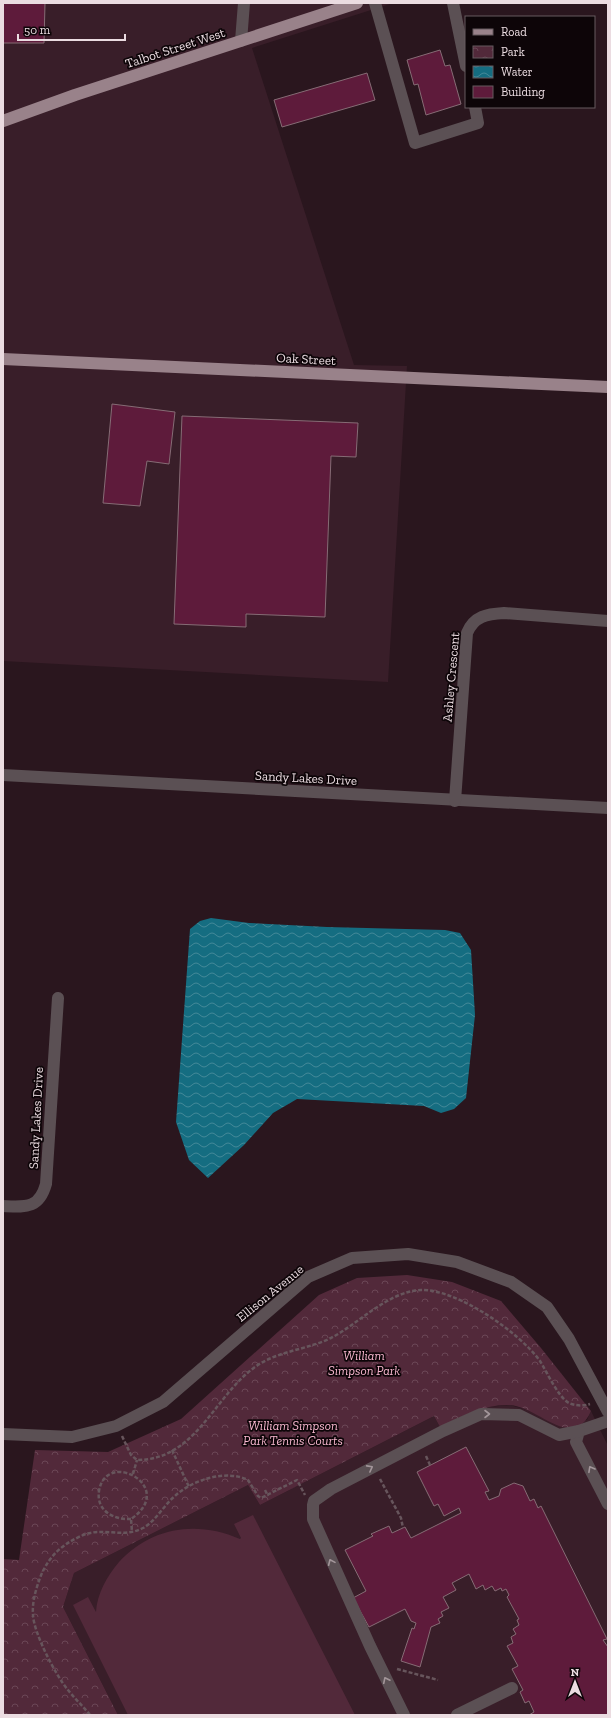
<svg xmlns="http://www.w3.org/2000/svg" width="611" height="1718" viewBox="0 0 611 1718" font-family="'Zilla Slab',serif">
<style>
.built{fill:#391e29}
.grass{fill:#52293a}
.park{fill:url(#park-crowns)}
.water{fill:url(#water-waves)}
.building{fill:#5e1b3b;stroke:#866c75}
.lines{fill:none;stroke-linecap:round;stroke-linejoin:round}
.path{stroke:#67555c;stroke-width:2.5;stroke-dasharray:4 2;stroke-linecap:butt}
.minor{stroke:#5b5054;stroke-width:12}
.major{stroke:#99828a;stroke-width:12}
.oneway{stroke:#a3969a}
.labels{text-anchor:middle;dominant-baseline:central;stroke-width:3.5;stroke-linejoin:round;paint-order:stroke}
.street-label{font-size:13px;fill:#ebdce1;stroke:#0d0508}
.park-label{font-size:13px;font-style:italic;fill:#f9b8d0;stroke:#0d0508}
</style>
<defs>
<pattern id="park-crowns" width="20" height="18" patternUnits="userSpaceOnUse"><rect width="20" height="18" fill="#52293a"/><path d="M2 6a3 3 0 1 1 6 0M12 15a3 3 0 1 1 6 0" fill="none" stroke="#6b4756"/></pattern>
<pattern id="water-waves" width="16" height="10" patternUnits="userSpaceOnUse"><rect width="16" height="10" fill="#156d81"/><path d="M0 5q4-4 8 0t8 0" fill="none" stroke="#438898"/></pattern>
</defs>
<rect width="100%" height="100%" fill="#2a161e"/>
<g class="built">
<polygon points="3,3 393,3 252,48 354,365 407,366 388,682 3,661"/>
<polygon points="510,1405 527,1410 545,1418 587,1420 591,1411 608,1446 608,1715 118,1715 63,1607 74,1573 248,1485 260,1505 434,1416 440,1427 463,1415 487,1407"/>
</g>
<path class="grass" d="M253,1515L355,1715H128L73,1605L88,1597L96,1612C97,1594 107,1576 119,1562C151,1527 197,1520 240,1539L241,1538L234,1524Z"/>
<path class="park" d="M407,1275L452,1282L501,1301L541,1348L591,1411C573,1452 539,1407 510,1405C484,1404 462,1416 440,1427L434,1416L260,1505L248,1485L74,1573L63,1607L118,1715H3V1559L19,1560L35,1450L108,1452L181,1419L319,1295L357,1278Z"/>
<polygon class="water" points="211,918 249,923 327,927 445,930 460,933 471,950 475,1015 466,1098 454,1109 441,1113 424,1106 297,1099 273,1113 244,1145 208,1178 189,1160 176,1122 190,929 200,921"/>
<g class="building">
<polygon points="3,3 45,3 44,43 3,43"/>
<polygon points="440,50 445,66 450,65 461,104 426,115 418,84 414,85 407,60"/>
<polygon points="367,73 375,100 282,127 274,100"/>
<polygon points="112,404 175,412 169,464 147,461 140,506 103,503"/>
<polygon points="182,416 358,423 356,457 331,456 325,617 246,614 246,627 174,624"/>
<polygon points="466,1447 489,1491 485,1492 489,1500 499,1496 501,1489 514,1483 523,1486 530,1501 534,1499 538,1508 541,1506 607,1639 603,1640 608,1647 608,1715 529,1715 534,1712 529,1701 525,1703 520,1692 523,1690 512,1669 518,1666 507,1646 513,1643 511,1637 516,1634 513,1629 519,1625 517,1620 519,1619 507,1597 509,1595 506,1589 502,1591 501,1588 495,1591 492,1586 485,1590 483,1585 476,1589 469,1574 452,1583 456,1590 443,1597 449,1608 441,1612 443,1616 438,1619 440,1623 431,1627 420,1667 401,1661 412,1628 414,1629 416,1623 411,1621 405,1609 369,1627 353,1598 366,1591 345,1550 373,1536 371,1534 389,1526 392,1533 405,1527 411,1538 461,1513 459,1508 444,1516 438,1504 434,1506 417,1472"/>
</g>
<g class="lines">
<g class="path">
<path d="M122,1436L131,1455L137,1460C196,1460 214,1396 255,1367C277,1351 306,1350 331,1338C358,1324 389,1291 421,1290C457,1289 519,1332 540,1361C547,1372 558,1397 569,1403C575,1406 584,1406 590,1404"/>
<polyline points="172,1450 189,1487"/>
<polyline points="426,1456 430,1465"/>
<polyline points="133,1474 137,1460"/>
<polyline points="380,1479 401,1518 403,1528"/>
<polyline points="265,1490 268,1496"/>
<path d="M131,1519C114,1520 96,1511 99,1491C106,1448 178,1487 131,1519L132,1532"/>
<polyline points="397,1669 438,1680"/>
<path d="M90,1715C83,1706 75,1699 68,1690C56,1676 33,1632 33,1614C32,1602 36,1589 40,1578C48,1557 61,1545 81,1536C101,1526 123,1539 143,1528C156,1521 163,1506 175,1496C192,1480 226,1469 248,1480L258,1496L261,1498L297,1480L305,1495"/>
</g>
<g class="minor">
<polyline points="375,3 415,143 478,123 475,107"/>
<polyline points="453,3 466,66"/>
<polyline points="241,41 244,3"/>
<polyline points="3,775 608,808"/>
<path d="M455,801L467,633C474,616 487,614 504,613L608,621"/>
<path d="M3,1206C26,1207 39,1209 46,1184L58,998"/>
<polyline points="608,1421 579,1431 576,1442 608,1504"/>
<polyline points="3,1434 72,1437 116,1426 163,1402 308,1277 352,1258 408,1254 457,1262 511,1282 547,1307 569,1339 608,1412"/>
<polyline points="404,1715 370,1646 313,1519 313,1505 314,1501 331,1489 443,1431 481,1414 519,1415 559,1435 579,1431"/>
<polyline points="457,1715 512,1688"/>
</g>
<g class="major">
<polyline points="3,121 75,95 357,3"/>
<polyline points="3,359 608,387"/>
</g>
</g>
<defs><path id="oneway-chevron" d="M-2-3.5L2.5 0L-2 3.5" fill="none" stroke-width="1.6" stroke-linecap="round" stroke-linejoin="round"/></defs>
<g class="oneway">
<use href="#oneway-chevron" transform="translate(487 1414)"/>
<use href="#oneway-chevron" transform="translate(370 1468) rotate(-28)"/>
<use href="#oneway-chevron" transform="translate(591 1469) rotate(-119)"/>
<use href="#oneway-chevron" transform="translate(331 1562) rotate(-114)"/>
<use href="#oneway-chevron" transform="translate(386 1680) rotate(-116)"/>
</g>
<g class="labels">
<g class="street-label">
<text transform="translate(175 48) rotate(-18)">Talbot Street West</text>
<text transform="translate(306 359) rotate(3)">Oak Street</text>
<text transform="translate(451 677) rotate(-85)">Ashley Crescent</text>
<text transform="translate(306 778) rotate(3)">Sandy Lakes Drive</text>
<text transform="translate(36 1118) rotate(-87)">Sandy Lakes Drive</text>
<text transform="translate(270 1293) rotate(-39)">Ellison Avenue</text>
</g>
<g class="park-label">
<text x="364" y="1355">William<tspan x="364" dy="15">Simpson Park</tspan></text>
<text x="293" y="1425">William Simpson<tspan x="293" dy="15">Park Tennis Courts</tspan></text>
</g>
</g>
<rect width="611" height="1718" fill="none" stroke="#ebdce1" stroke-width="8"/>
<rect x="465" y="16" width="130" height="92" fill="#0d0508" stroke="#665b5f"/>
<rect x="473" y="29" width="20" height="6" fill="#99828a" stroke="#665b5f"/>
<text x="501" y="36" font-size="12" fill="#ebdce1">Road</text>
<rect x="473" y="46" width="20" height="12" fill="url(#park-crowns)" stroke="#665b5f"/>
<text x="501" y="56" font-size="12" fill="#ebdce1">Park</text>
<rect x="473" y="66" width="20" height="12" fill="url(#water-waves)" stroke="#665b5f"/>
<text x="501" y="76" font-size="12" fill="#ebdce1">Water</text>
<rect x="473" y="86" width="20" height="12" fill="#5e1b3b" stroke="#665b5f"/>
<text x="501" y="96" font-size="12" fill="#ebdce1">Building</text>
<g transform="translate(575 1682)" stroke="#0d0508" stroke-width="3" paint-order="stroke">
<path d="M0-3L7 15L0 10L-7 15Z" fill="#ebdce1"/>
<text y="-6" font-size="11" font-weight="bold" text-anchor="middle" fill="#ebdce1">N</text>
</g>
<path d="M18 34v6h107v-6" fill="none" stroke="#ebdce1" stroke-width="2"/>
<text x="24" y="34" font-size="12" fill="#ebdce1" stroke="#0d0508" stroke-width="3" paint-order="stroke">50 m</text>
</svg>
